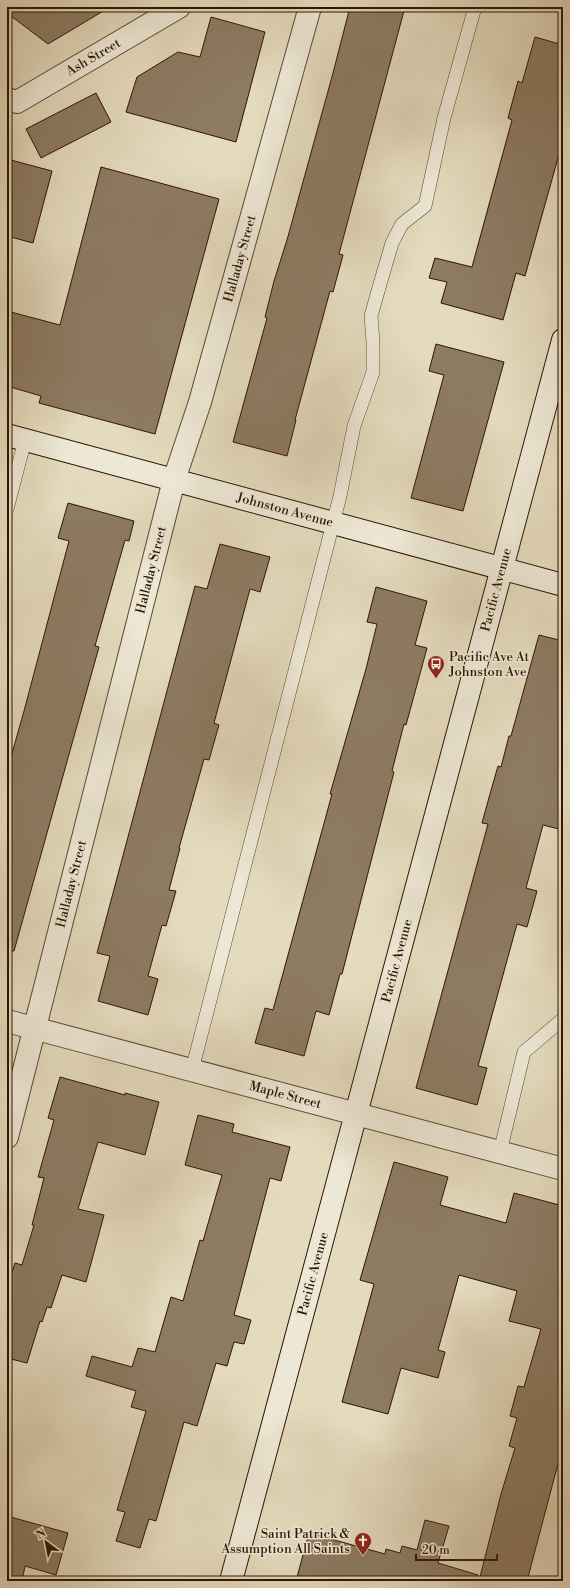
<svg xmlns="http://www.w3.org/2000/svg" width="570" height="1588" viewBox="0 0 570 1588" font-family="'Libre Bodoni',serif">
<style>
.building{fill:#8d7b63;stroke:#2f1400}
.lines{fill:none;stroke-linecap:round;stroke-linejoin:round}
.lane-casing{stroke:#5c4630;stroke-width:14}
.street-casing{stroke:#5c4630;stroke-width:24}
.secondary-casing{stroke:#2f1400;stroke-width:24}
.lane{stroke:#ede8d5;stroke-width:13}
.street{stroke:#ede8d5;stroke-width:22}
.secondary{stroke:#ede8d5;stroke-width:22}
.labels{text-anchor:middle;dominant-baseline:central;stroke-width:3;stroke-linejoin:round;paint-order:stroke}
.street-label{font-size:13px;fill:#2f1400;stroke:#ede8d5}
.poi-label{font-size:13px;fill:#2f1400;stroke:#ede8d5;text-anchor:start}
</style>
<rect width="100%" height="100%" fill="#e4dbbe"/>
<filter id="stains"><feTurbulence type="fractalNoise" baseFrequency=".005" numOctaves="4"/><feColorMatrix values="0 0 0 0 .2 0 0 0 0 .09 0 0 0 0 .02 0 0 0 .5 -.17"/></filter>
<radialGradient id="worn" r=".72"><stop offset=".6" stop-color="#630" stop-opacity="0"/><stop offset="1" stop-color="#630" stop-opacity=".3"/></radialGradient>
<g class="building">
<polygon points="7,7 110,7 48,44 7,13"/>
<polygon points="350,7 405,7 339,254 343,255 333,292 330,291 295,420 296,420 287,456 233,442 267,318 265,317 274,281 287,240 333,73"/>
<polygon points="211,17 265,32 236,142 126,112 137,77 178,52 200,57"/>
<polygon points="535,37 563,45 563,140 525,276 516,273 503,320 441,303 447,282 429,278 435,258 472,267 512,120 508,118 518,81 522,83"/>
<polygon points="96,93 111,122 41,158 26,129"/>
<polygon points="7,159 52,171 33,243 7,236"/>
<polygon points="101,167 219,199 155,434 39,403 41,396 7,386 7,311 60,325"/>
<polygon points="436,344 504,362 463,511 411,498 444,375 429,371"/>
<polygon points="68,503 134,521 129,541 125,540 108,600 95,646 99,647 14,951 7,950 7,771 24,711 69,541 58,538"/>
<polygon points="220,544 270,557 260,592 250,589 214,723 219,725 209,760 204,759 179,848 180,848 169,890 176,891 166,926 162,925 148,976 158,979 148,1015 98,1001 110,956 97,953 195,586 207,589"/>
<polygon points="376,587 427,601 415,645 427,648 406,725 404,724 392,771 394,772 342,974 340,974 329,1015 316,1011 304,1056 255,1043 265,1008 273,1010 332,794 330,794 366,669 377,624 367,622"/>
<polygon points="539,635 563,641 563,813 559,829 543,825 526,888 537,891 527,927 517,924 478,1066 487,1068 477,1105 416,1088 488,824 482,823 490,794 498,766 501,767 509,736 511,736"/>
<polygon points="60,1077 125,1095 125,1093 159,1102 145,1155 98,1142 78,1209 104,1215 86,1282 62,1275 51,1308 47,1307 42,1322 40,1321 27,1363 7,1358 7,1287 15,1263 22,1265 34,1225 32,1225 44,1178 38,1177 54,1120 48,1118"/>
<polygon points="198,1115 234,1124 232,1132 290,1147 281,1181 270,1178 234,1315 251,1320 244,1344 234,1342 227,1366 216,1363 197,1426 184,1422 156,1521 149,1519 140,1548 116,1541 125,1512 117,1510 146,1411 131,1407 136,1391 86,1376 92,1356 132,1367 138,1348 155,1352 171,1297 183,1301 200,1240 203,1241 222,1175 185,1165"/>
<polygon points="394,1162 448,1177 440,1205 506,1223 514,1193 563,1206 563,1461 559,1460 527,1581 479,1581 501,1494 515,1448 509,1446 517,1418 510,1416 518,1386 524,1387 541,1329 509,1321 517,1291 459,1275 438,1350 445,1352 438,1378 401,1368 388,1414 342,1402 374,1284 360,1280"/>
<polygon points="7,1516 68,1533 56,1575 25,1566 22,1581 7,1581"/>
<polygon points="425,1520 449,1526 438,1563 478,1575 477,1581 296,1581 309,1533 385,1554 386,1549 400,1553 402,1546 417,1550"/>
</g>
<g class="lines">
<defs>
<g id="lane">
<polyline points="7,509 25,440"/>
<polyline points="192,1070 340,496 354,426 373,372 373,342 371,316 380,284 392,243 402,224 425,206 444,118 475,7"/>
<polyline points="500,1152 524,1052 563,1019"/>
</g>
<g id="street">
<path id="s1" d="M7,99L17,102L179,7"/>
<path id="s2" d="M7,1021L563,1169"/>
<path id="s3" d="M7,1137L174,480L200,402L310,7"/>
</g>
<g id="secondary">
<path id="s4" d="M7,435L563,585"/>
<path id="s5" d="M231,1581L563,340"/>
</g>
</defs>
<use href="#lane" class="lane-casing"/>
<use href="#street" class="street-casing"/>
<use href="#secondary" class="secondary-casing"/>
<use href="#lane" class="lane"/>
<use href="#street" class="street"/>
<use href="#secondary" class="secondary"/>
</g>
<defs>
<symbol id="bus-pin" viewBox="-11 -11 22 30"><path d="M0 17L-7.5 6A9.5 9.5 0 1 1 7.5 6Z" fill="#8f2418" stroke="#ede8d5"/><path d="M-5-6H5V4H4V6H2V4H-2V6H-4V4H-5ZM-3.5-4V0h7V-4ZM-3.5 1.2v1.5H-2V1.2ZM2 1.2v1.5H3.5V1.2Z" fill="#fff"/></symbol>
<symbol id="church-pin" viewBox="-11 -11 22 30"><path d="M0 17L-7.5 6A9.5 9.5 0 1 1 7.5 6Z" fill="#8f2418" stroke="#ede8d5"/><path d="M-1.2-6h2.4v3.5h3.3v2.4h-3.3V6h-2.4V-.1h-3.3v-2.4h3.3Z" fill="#fff"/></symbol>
</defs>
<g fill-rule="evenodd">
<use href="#bus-pin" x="426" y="654" width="20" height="27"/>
<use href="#church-pin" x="353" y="1531" width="20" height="27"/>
</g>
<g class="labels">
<g class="street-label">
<text stroke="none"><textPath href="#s1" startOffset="99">Ash Street</textPath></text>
<text stroke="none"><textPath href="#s3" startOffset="909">Halladay Street</textPath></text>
<text stroke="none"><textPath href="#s4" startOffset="288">Johnston Avenue</textPath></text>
<text stroke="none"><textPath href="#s3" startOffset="585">Halladay Street</textPath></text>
<text stroke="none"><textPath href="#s5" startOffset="1026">Pacific Avenue</textPath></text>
<text stroke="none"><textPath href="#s3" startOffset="261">Halladay Street</textPath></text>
<text stroke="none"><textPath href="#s5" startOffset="642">Pacific Avenue</textPath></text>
<text stroke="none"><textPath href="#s2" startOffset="288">Maple Street</textPath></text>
<text stroke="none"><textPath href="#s5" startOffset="318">Pacific Avenue</textPath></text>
</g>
<g class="poi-label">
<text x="449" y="657">Pacific Ave At<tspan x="449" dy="15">Johnston Ave</tspan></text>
<text x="350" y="1534" text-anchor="end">Saint Patrick &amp;<tspan x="350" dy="15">Assumption All Saints</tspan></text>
</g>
</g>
<rect width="570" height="1588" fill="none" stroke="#e4dbbe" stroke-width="24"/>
<rect x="8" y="8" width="554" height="1572" fill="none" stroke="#2f1400" stroke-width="2"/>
<rect x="12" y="12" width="546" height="1564" fill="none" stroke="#2f1400"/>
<g transform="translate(46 1542) rotate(328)" stroke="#ede8d5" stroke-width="3" paint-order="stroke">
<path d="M0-3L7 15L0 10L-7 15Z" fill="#2f1400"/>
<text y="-6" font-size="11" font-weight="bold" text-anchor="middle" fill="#2f1400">N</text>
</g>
<path d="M416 1554v6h81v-6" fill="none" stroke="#2f1400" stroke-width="2"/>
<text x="422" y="1554" font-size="12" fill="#2f1400" stroke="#ede8d5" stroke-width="3" paint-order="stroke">20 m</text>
<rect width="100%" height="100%" filter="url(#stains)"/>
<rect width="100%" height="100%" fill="url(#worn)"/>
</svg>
